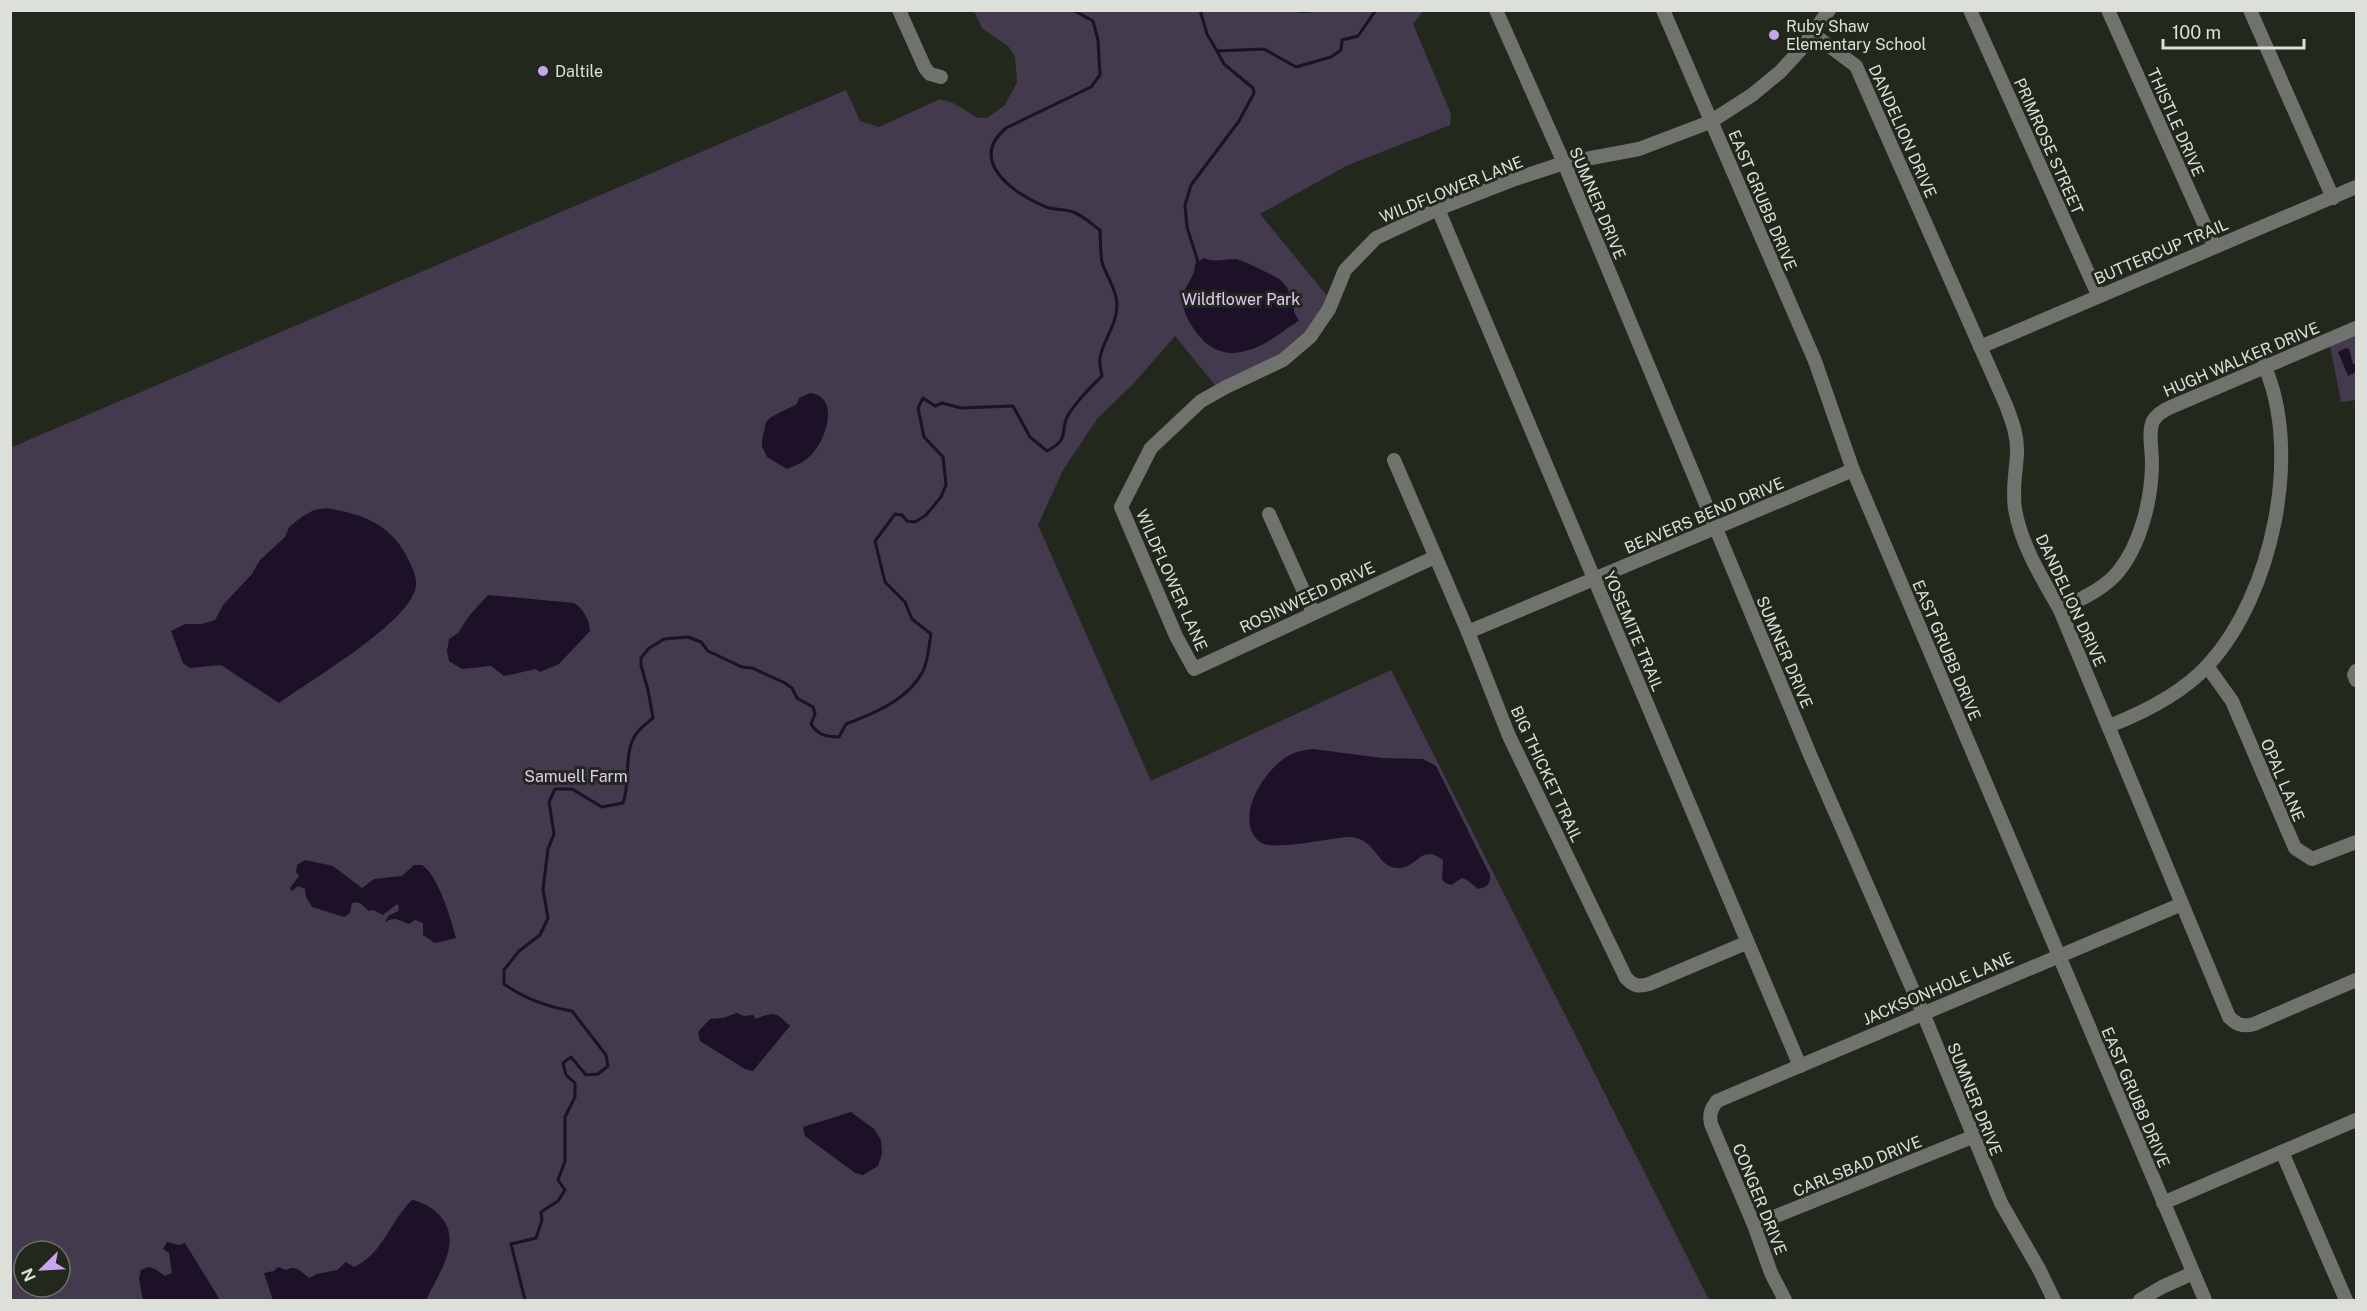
<svg xmlns="http://www.w3.org/2000/svg" width="2367" height="1311" font-family="'Public Sans',sans-serif">
	<style>
		.green { fill: #433a4e; fill-rule: evenodd }
		.water { fill: #1c1127 }
		.lines { fill: none; stroke-linecap: round; stroke-linejoin: round }
		.stream { stroke: #1c1127; stroke-width: 3 }
		.minor { stroke: #70736d; stroke-width: 14 }
		.poi-dot { fill: #c8a5ef; stroke: #23281d; stroke-width: 2 }
		.labels { text-anchor: middle; stroke-width: 6; stroke-linejoin: round; paint-order: stroke }
		.poi-label { font-size: 16px; fill: #dce0d8; stroke: #23281d; text-anchor: start }
		.street-label { font-size: 16px; fill: #dce0d8; stroke: #23281d }
		.park-label { font-size: 16px; fill: #e0c8fc; stroke: #23281d }
	</style>
	<rect width="100%" height="100%" fill="#23281d"/>
	<g class="green">
		<path d="M 1296,10 L 1298,13 L 1310,13 L 1313,10 L 1423,11 L 1413,24 L 1451,114 L 1450,125 L 1346,166 L 1260,214 L 1328,297 L 1308,331 L 1279,355 L 1215,385 L 1175,336 L 1134,383 L 1097,419 L 1063,470 L 1038,525 L 1151,781 L 1391,670 L 1709,1300 L 11,1300 L 10,448 L 846,90 L 860,121 L 879,127 L 940,99 L 953,103 L 978,118 L 987,118 L 1005,105 L 1017,82 L 1015,57 L 1009,47 L 982,28 L 974,11 ZM 24,1251 L 60,1251 L 60,1287 L 24,1287 Z"/>
		<polygon points="2356,334 2356,400 2341,402 2330,345"/>
	</g>
	<g class="water">
		<path d="M 1204,258 C 1215,263 1224,259 1236,259 C 1240,259 1275,276 1279,279 C 1296,292 1290,311 1299,320 C 1294,325 1289,326 1284,331 C 1255,352 1222,367 1196,332 C 1190,324 1183,312 1183,303 C 1182,285 1195,280 1195,264 Z"/>
		<polygon points="2346,348 2349,349 2353,364 2356,364 2356,372 2348,376 2338,352"/>
		<path d="M 810,393 C 843,397 824,446 808,458 C 802,463 794,466 787,469 L 767,457 L 762,446 L 762,440 L 766,422 L 771,417 L 797,404 L 799,398 Z"/>
		<path d="M 327,508 C 361,514 389,523 406,555 C 411,565 419,579 415,590 C 405,625 311,680 279,703 L 221,665 L 190,668 L 183,663 L 171,631 L 185,624 L 202,624 L 215,620 L 223,605 L 252,574 L 260,560 L 285,537 L 289,527 L 303,516 L 314,510 Z"/>
		<path d="M 488,595 L 574,603 C 583,608 590,621 590,631 L 559,664 L 540,672 L 536,669 L 504,676 L 491,666 L 462,669 L 449,661 L 447,651 L 449,639 L 458,633 L 469,616 Z"/>
		<path d="M 1313,749 L 1382,758 L 1423,759 L 1436,766 L 1490,875 C 1490,885 1487,887 1478,889 L 1467,880 L 1462,878 L 1451,885 L 1445,883 L 1442,879 L 1443,860 C 1421,843 1419,867 1399,868 C 1377,869 1377,839 1351,837 C 1332,837 1273,852 1260,842 C 1232,820 1265,767 1290,755 C 1297,751 1306,750 1313,749 Z"/>
		<path d="M 305,860 L 333,866 L 362,888 L 374,879 L 402,876 L 414,865 L 422,865 C 438,875 451,919 456,938 L 435,943 L 423,935 L 423,923 L 415,920 L 409,924 C 398,920 395,916 385,922 L 388,916 L 398,911 L 399,906 L 397,904 L 383,915 L 373,910 L 369,911 C 362,906 362,901 352,903 L 350,913 L 344,917 L 312,907 L 306,897 L 305,889 L 298,886 L 292,891 L 290,888 L 299,876 L 296,872 L 297,865 Z"/>
		<path d="M 737,1013 L 744,1016 L 753,1015 L 756,1019 C 774,1011 776,1012 790,1026 L 753,1071 L 745,1069 L 700,1041 L 698,1032 L 710,1019 L 723,1018 Z"/>
		<polygon points="851,1112 874,1129 881,1140 882,1154 878,1166 863,1175 855,1173 805,1136 803,1127"/>
		<path d="M 412,1200 C 422,1202 429,1206 436,1212 C 466,1237 439,1273 426,1300 L 273,1300 L 264,1273 L 274,1271 L 278,1267 L 286,1270 C 296,1264 301,1272 309,1278 L 317,1274 L 337,1270 L 346,1262 L 354,1267 C 382,1255 391,1220 412,1200 Z"/>
		<polygon points="167,1242 179,1245 185,1243 220,1300 143,1300 139,1279 141,1270 148,1267 155,1269 165,1276 172,1273 169,1253 163,1249"/>
	</g>
	<g class="lines">
		<g class="stream">
			<polyline points="1200,10 1207,34 1217,51 1264,49 1296,67 1331,57 1341,50 1342,40 1358,36 1376,10"/>
			<polyline points="1198,262 1187,227 1185,205 1191,185 1239,121 1254,93 1253,88 1224,64 1217,51"/>
			<path d="M 525,1300 L 511,1244 L 536,1238 L 542,1220 L 541,1212 L 558,1201 L 565,1190 L 558,1180 L 565,1161 L 565,1117 L 575,1097 L 575,1083 L 566,1075 L 563,1063 L 571,1057 L 586,1075 L 598,1074 L 608,1066 L 606,1055 L 572,1011 C 548,1007 525,999 504,984 L 504,970 L 519,951 L 540,935 L 548,918 L 543,889 L 548,849 L 554,834 L 549,802 L 555,789 L 572,789 L 602,807 L 623,803 C 631,781 623,753 636,734 C 640,728 647,723 653,718 L 648,690 L 641,665 L 641,658 L 649,648 L 656,644 L 664,639 L 675,638 L 688,637 L 701,642 L 708,651 L 742,667 L 752,668 L 785,683 L 792,688 L 797,698 L 813,707 L 815,714 L 811,724 C 818,735 826,737 839,737 L 846,724 C 875,713 908,700 923,671 C 928,661 929,645 931,634 L 912,619 L 905,602 L 885,582 L 875,541 L 895,514 L 902,515 L 907,521 L 915,522 L 926,515 L 941,497 L 946,485 L 943,457 L 924,437 L 918,408 L 923,398 L 935,406 L 942,403 L 961,408 L 1013,406 L 1030,437 L 1047,451 C 1073,437 1057,431 1070,412 C 1079,398 1090,388 1102,376 C 1101,371 1099,363 1100,358 C 1103,340 1117,325 1117,305 C 1117,290 1106,276 1102,262 C 1101,260 1100,234 1100,230 C 1092,225 1083,215 1073,212 C 1065,209 1055,210 1046,207 C 1014,194 967,161 1006,128 L 1091,87 L 1100,75 L 1098,40 L 1093,21 L 1073,10"/>
		</g>
		<g class="minor">
			<polyline points="899,10 925,68 930,74 941,77"/>
			<polyline points="1496,10 1564,163 1811,757 1923,1013 2001,1203 2039,1269 2054,1300"/>
			<polyline points="1663,10 1815,361 1853,470 2205,1300"/>
			<polyline points="1970,10 2098,295"/>
			<polyline points="2108,10 2214,246"/>
			<polyline points="2250,10 2333,198"/>
			<path d="M 1813,34 L 1856,66 L 2006,405 C 2012,421 2018,436 2017,454 C 2016,472 2012,490 2015,509 C 2021,545 2042,578 2060,610 L 2229,1017 C 2237,1025 2243,1027 2254,1024 L 2356,980"/>
			<polyline points="1438,209 1800,1066"/>
			<polyline points="1980,347 2356,187"/>
			<path d="M 1394,460 L 1468,632 L 1509,736 L 1626,978 C 1634,986 1638,987 1649,984 L 1746,943"/>
			<polyline points="1269,514 1313,612"/>
			<polyline points="1435,557 1194,669 1176,636 1121,507 1151,448 1201,401 1226,387 1283,360 1310,337 1329,309 1345,270 1376,238 1438,209 1515,179 1564,163 1639,149 1710,122 1752,95 1780,72 1802,48 1829,10"/>
			<path d="M 2060,610 C 2080,599 2103,590 2118,572 C 2141,544 2152,498 2152,462 C 2152,450 2148,432 2153,421 C 2157,414 2164,410 2171,407 L 2356,328"/>
			<polyline points="1468,632 1853,470"/>
			<polyline points="2207,666 2232,701 2295,848 2312,859 2356,842"/>
			<polyline points="2356,671 2354,675 2356,680"/>
			<path d="M 2109,726 C 2145,712 2183,693 2209,664 C 2272,595 2303,452 2264,365"/>
			<polyline points="2282,1152 2346,1300"/>
			<polyline points="2163,1203 2356,1120"/>
			<polyline points="1754,1225 1972,1137"/>
			<path d="M 1785,1300 L 1771,1273 L 1754,1225 L 1711,1124 C 1709,1114 1711,1109 1717,1101 L 2182,904"/>
			<polyline points="2140,1300 2162,1287 2193,1273"/>
		</g>
	</g>
	<g class="poi-dot">
		<circle cx="1774" cy="35" r="6"/>
		<circle cx="543" cy="71" r="6"/>
	</g>
	<g class="labels">
		<g class="poi-label">
			<text x="1786" y="32">Ruby Shaw<tspan x="1786" dy="18">Elementary School</tspan></text>
			<text x="555" y="77">Daltile</text>
		</g>
		<g class="street-label">
			<text transform="translate(2176 122) rotate(66)" y="6">THISTLE DRIVE</text>
			<text transform="translate(1903 131) rotate(66)" y="6">DANDELION DRIVE</text>
			<text transform="translate(2049 146) rotate(66)" y="6">PRIMROSE STREET</text>
			<text transform="translate(1451 189) rotate(-22)" y="6">WILDFLOWER LANE</text>
			<text transform="translate(1763 200) rotate(67)" y="6">EAST GRUBB DRIVE</text>
			<text transform="translate(1598 203) rotate(67)" y="6">SUMNER DRIVE</text>
			<text transform="translate(2161 251) rotate(-23)" y="6">BUTTERCUP TRAIL</text>
			<text transform="translate(2241 359) rotate(-23)" y="6">HUGH WALKER DRIVE</text>
			<text transform="translate(1704 515) rotate(-23)" y="6">BEAVERS BEND DRIVE</text>
			<text transform="translate(1172 580) rotate(66)" y="6">WILDFLOWER LANE</text>
			<text transform="translate(1307 597) rotate(-25)" y="6">ROSINWEED DRIVE</text>
			<text transform="translate(2071 600) rotate(65)" y="6">DANDELION DRIVE</text>
			<text transform="translate(1634 631) rotate(67)" y="6">YOSEMITE TRAIL</text>
			<text transform="translate(1947 650) rotate(67)" y="6">EAST GRUBB DRIVE</text>
			<text transform="translate(1785 652) rotate(67)" y="6">SUMNER DRIVE</text>
			<text transform="translate(1547 774) rotate(65)" y="6">BIG THICKET TRAIL</text>
			<text transform="translate(2283 780) rotate(67)" y="6">OPAL LANE</text>
			<text transform="translate(1938 988) rotate(-23)" y="6">JACKSONHOLE LANE</text>
			<text transform="translate(2136 1097) rotate(67)" y="6">EAST GRUBB DRIVE</text>
			<text transform="translate(1975 1099) rotate(68)" y="6">SUMNER DRIVE</text>
			<text transform="translate(1857 1166) rotate(-22)" y="6">CARLSBAD DRIVE</text>
			<text transform="translate(1760 1199) rotate(68)" y="6">CONGER DRIVE</text>
		</g>
		<g class="park-label">
			<text x="1241" y="305">Wildflower Park</text>
			<text x="576" y="782">Samuell Farm</text>
		</g>
	</g>
	<rect width="2367" height="1311" fill="none" stroke="#dce0d8" stroke-width="24"/>
	<g transform="translate(42 1269) rotate(246)"><circle r="28" fill="#23281d" stroke="#6d7268" stroke-width="1.5"/>
	<path d="M0-4.5L10 22L0 15L-10 22Z" fill="#c8a5ef"/>
	<text y="-9" font-size="16" font-weight="bold" text-anchor="middle" fill="#dce0d8">N</text>
	</g>
	<path d="M2163 39v9h141v-9" fill="none" stroke="#dce0d8" stroke-width="3"/>
	<text x="2172" y="39" font-size="18" fill="#dce0d8" stroke="#23281d" stroke-width="4.5" paint-order="stroke">100 m</text>
</svg>
